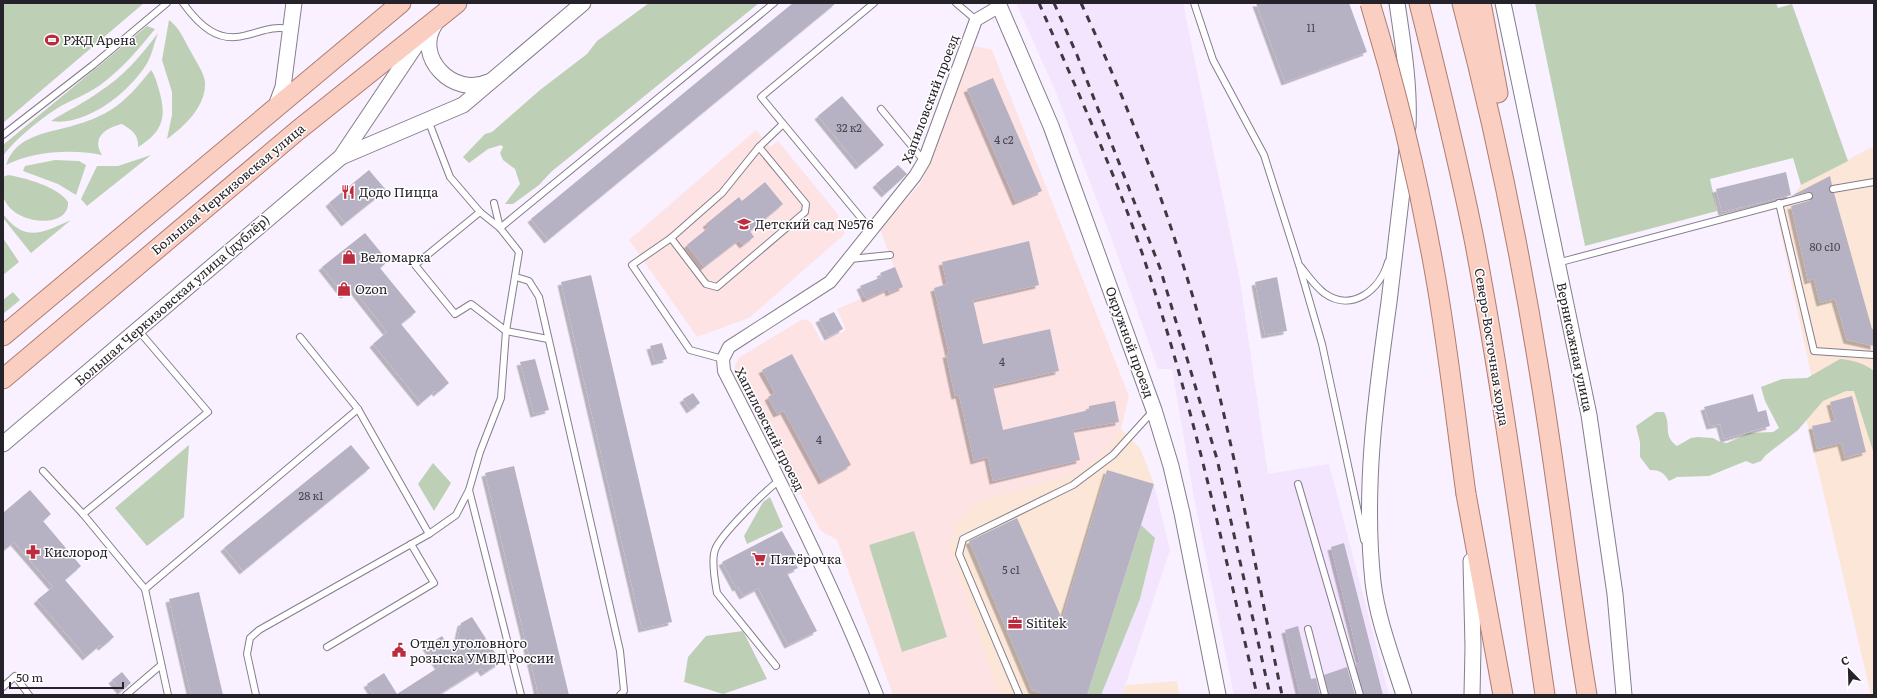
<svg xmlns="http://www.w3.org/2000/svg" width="1877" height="698" font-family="Literata,serif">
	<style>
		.commercial { fill: #fce6d8 }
		.built { fill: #f3e5fd }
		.education { fill: #fee3e4 }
		.green { fill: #bdd0b5 }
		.building { fill: #b6b2c3; filter: url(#shadow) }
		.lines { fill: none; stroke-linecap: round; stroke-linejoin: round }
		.service-casing { stroke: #867d8c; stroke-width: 8 }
		.minor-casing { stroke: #867d8c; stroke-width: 14 }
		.tertiary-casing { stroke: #867d8c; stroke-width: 17 }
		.primary-casing { stroke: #ae7c71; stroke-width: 21 }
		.service { stroke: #fff; stroke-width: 6 }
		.minor { stroke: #fff; stroke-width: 12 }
		.tertiary { stroke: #fff; stroke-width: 15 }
		.primary { stroke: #facec1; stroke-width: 19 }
		.rail { stroke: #3e3941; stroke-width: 3; stroke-dasharray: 7 7; stroke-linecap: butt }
		.primary-bridge-casing { stroke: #ae7c71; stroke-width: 21; stroke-linecap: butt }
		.primary-bridge { stroke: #facec1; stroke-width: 19 }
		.labels { text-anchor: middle; stroke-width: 3; stroke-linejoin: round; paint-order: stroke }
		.number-label { font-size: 11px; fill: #4a4650 }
		.poi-label { font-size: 13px; fill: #262229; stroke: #fff; text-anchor: start }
		.street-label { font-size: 13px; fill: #262229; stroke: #fff }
	</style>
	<defs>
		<filter id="shadow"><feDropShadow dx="-3.5" dy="3.5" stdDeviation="0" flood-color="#0004"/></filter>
	</defs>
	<rect width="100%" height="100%" fill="#f9f1ff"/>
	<g class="commercial">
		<polygon points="1870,148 1874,148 1874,695 1871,695 1798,384 1812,379 1778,219 1801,185"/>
		<polygon points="1121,429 1140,448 1154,484 1087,695 999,695 949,547 957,523 981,501 1078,472 1105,452"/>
		<polygon points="1177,681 1179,695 1122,695 1126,685"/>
	</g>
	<g class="built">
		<polygon points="1016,3 1183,3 1240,281 1268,474 1329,464 1389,695 1234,695 1194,498 1172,369 1158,369 1112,240 1055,90"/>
		<polygon points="1154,484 1170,550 1122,695 1087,695"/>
	</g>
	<g class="education">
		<polygon points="974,46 992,50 1129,396 1121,429 1105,452 1078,472 981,501 957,523 949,547 999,695 893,695 837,540 821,531 737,379 734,369 738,358 803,319 811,322 822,342 846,330 837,309 865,297 860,286 882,277 880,273 894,267 880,229 921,183"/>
		<polygon points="756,130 770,147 778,141 837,213 845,234 749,318 697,337 629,240"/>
	</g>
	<g class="green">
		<polygon points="3,3 144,3 3,123"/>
		<polygon points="649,3 759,3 551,172 539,185 513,204 505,204 520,184 515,169 503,160 500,153 503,147 501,145 488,149 469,163 463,157 485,134 492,132 540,90 587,54 597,41"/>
		<polygon points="1535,3 1776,3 1778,8 1792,4 1848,161 1801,185 1793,158 1710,179 1717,211 1585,246"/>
		<path d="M 169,20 C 180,28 184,40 191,52 C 195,60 205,74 205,83 C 206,106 184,127 167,139 L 172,115 L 172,92 L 162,60 Z"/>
		<path d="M 147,26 L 155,29 C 138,50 121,70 99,86 C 87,94 74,99 61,106 C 44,116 14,140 3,156 L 3,145 Z"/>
		<path d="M 158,33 C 154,43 152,56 146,65 C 129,92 86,127 51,121 C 67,111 84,103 99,92 C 123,77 141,56 158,33 Z"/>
		<path d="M 151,70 C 155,75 157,83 159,90 C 167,117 163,132 138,147 C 139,135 132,130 122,124 C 106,128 91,137 102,155 C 71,149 34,151 6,165 C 16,134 50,133 75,125 C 86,122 99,117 109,111 C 126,101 139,85 151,70 Z"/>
		<polygon points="151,155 87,206 81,199 97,166 118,166"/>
		<polygon points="55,160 79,161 86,165 76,195 58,184 23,171 25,166"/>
		<path d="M 8,175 C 25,178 57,186 68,202 C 70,229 15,226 4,199 C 1,193 3,184 3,177 Z"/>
		<path d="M 3,214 C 25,243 42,233 71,220 L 31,253 L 3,218 Z"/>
		<polygon points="3,238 19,262 3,275"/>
		<polygon points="13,292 20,300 3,314 3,300"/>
		<path d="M 1840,359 C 1853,360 1864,363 1874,371 L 1874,474 L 1873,451 L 1854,391 L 1846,391 L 1823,401 L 1798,430 L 1766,455 L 1761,461 L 1753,464 L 1746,461 L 1709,476 L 1677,477 L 1669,481 C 1664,473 1660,470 1650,470 L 1640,457 L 1640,442 L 1636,426 L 1656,412 L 1664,412 C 1672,426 1662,435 1677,446 L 1691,438 L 1698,437 L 1713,438 L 1720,442 L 1727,443 L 1749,433 L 1773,432 L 1779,428 L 1765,401 L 1761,387 L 1782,379 L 1807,378 Z"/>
		<polygon points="189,445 184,517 147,546 115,508"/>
		<polygon points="433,463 451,483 434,511 418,484"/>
		<polygon points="770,497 783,527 747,544 744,536 763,502"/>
		<polygon points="1141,525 1155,538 1140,599 1101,695 1087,695"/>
		<polygon points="914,531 947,637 902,652 869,545"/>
		<polygon points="743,631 767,679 723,694 684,682 688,657 706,636"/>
	</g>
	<g class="building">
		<polygon points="793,3 836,3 548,240 531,219"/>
		<polygon points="1256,3 1349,3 1367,52 1285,82"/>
		<polygon points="993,78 1042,191 1016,202 967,89"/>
		<polygon points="842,96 884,145 859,166 818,116"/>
		<polygon points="898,165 907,174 885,194 876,184"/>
		<polygon points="369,170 386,190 345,223 329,203"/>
		<polygon points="1786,172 1791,195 1722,212 1716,189"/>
		<polygon points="1830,176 1832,185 1829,190 1834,193 1872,329 1874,329 1874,346 1847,340 1835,299 1820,303 1814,279 1808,281 1791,206 1811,200 1813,195 1808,192 1791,196"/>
		<polygon points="765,182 783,204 750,231 754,237 743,245 739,240 704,267 687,245 709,227 706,224 739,197 742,201"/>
		<polygon points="365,233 388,261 380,268 416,312 401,324 449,383 437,393 435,391 421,403 373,344 387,332 353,289 344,295 322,267"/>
		<polygon points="1029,241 1039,285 973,300 983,344 1050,329 1059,371 993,386 1003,430 1089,410 1089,406 1115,401 1119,422 1073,430 1080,460 993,481 988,457 974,461 959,395 955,396 946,354 949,354 934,288 947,284 942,262"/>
		<polygon points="895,267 903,287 889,293 888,289 866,299 860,286 882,277 880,273"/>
		<polygon points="591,275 672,622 642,629 561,282"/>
		<polygon points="1277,277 1287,331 1265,335 1255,282"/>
		<polygon points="834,312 843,329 828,337 819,319"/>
		<polygon points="662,343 667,359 655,362 650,346"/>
		<polygon points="792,354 851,465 822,481 784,411 777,414 768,397 775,393 762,370"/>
		<polygon points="535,359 549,410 534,414 520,362"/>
		<polygon points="693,393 700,403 690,410 683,399"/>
		<polygon points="1753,394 1758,412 1766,410 1770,426 1724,439 1720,424 1710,426 1704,407"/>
		<polygon points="1852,396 1866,452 1845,458 1841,443 1817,449 1812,426 1835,421 1830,402"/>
		<polygon points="351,445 370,468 243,571 224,548"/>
		<polygon points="514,466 569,695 538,695 536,684 485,473"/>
		<polygon points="1107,470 1154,484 1087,695 1048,695 1032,690 969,541 1017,518 1062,619"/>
		<polygon points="30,490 51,514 43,521 81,566 65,580 114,637 102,647 100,645 86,657 37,600 53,587 14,542 3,551 3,513"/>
		<polygon points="782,531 796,556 792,558 798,568 787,573 817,631 788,645 758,588 743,596 738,587 736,588 722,562"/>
		<polygon points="1344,543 1383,695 1364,695 1356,664 1360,663 1331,547"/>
		<polygon points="199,592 223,695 191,695 169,599"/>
		<polygon points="472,617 501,662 484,673 481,668 438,695 374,695 367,684 384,673 397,694 439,667 426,646 442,636 454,654 461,623"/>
		<polygon points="1298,626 1311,679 1316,678 1320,695 1300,695 1285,630"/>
		<polygon points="1347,667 1355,695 1329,695 1324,675"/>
		<polygon points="122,672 131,683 121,691 112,680"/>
	</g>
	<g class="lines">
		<defs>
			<g id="service">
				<path d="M 183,3 C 199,25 218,44 247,35 C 264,31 271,26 290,29"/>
				<polyline points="956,3 976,20"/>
				<polyline points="1194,3 1213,60 1264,155 1299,265 1322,344 1364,540"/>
				<polyline points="881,109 924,161"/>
				<polyline points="428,120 450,177 480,212 500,228 519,252 506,331 501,398 480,452 469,490 521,695"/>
				<polyline points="3,135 93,65 167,3"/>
				<polyline points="1833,189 1874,182"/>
				<polyline points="494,203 500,228 774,3"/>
				<polyline points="1779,203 1814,351 1874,355"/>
				<polyline points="480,212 415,265 455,314 471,304 506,331 548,339"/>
				<polyline points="871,230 761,97 874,3"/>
				<polyline points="671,238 706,284 717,287 805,212 806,204 759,147"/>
				<polyline points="850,259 890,255"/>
				<polyline points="1557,263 1809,196"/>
				<path d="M 1301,267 C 1308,276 1315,286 1324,293 C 1352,313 1380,290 1388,262"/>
				<polyline points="516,277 529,281 539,297 620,651 624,691 620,695"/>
				<polyline points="300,337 358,409 429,534"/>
				<polyline points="723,359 690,350 632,265 671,238 722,193 759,147 783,124"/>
				<polyline points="43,471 83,514 145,589 168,695"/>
				<polyline points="1298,484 1360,695"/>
				<polyline points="83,514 208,412 138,330"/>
				<polyline points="145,589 358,409"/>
				<polyline points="1308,629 1325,695"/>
				<polyline points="327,647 434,583 411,544"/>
				<path d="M 776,666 L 717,593 C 715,582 711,561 715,550 C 719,536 767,489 780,480"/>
				<polyline points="3,687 15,676 29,695"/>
				<polyline points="126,695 161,665"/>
				<polyline points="256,695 247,654 250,638 259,630 429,534 456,515 469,490"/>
				<polyline points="1019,695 959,554 963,539 1073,485 1113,455 1153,411"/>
			</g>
			<path id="minor" d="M 877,695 C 833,584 779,478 724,371 L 723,359 L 729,347 L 830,282 L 915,176 L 924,161 L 976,20 L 1000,6"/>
			<g id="tertiary">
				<polyline points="998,3 1051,126 1154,410 1171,466 1182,513 1218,695"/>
				<path d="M 1397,3 C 1403,44 1410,85 1408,127"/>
				<polyline points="1503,3 1589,415 1615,594 1624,695"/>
				<path d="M 435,24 C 413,57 454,98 488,82"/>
				<polyline points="276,106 283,87 294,3"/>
				<polyline points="341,157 463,105 583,3"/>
				<polyline points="3,444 341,157 422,36"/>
				<polyline points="1471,561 1473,647 1472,695"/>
				<path d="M 1404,695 C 1393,660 1377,618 1373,582 C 1363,488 1376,395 1389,302 C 1395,251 1401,200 1407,149"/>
			</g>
			<g id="primary">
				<path d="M 1419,3 C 1439,83 1459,163 1475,244 C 1503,394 1523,545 1545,695"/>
				<path d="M 1462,3 C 1494,124 1519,246 1539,370 C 1557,478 1569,587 1587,695"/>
				<polyline points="1481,3 1498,93"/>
				<polyline points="3,336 401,3"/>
				<polyline points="3,379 297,131 457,3"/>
				<polyline points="1466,494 1503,695"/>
			</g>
		</defs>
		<use href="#service" class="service-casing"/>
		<use href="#minor" class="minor-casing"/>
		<use href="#tertiary" class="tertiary-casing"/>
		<use href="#primary" class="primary-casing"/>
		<use href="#service" class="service"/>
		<use href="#minor" class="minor"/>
		<use href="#tertiary" class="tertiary"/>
		<use href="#primary" class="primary"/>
		<g class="rail">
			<path d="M 1039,3 C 1078,93 1120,183 1150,277 C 1195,414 1225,555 1257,695"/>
			<polyline points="1054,3 1077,55 1160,268 1217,459 1270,695"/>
			<path d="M 1081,3 C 1134,117 1178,236 1210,358 C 1239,469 1258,583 1282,695"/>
		</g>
		<defs>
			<path id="primary-bridge" d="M 1370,3 C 1397,92 1419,183 1435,274 C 1448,347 1456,421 1466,494"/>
		</defs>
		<use href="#primary-bridge" class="primary-bridge-casing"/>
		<use href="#primary-bridge" class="primary-bridge"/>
	</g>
	<defs>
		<symbol id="stadium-bare" viewBox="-9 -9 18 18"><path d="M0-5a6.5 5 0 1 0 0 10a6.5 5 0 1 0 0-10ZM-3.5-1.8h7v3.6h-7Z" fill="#bd2c3e" stroke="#fff" stroke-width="2.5" paint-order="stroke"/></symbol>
		<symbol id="restaurant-bare" viewBox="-9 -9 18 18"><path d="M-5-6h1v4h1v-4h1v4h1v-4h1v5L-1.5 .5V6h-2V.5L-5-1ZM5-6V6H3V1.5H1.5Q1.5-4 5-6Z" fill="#bd2c3e" stroke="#fff" stroke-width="2.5" paint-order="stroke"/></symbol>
		<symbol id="school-bare" viewBox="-9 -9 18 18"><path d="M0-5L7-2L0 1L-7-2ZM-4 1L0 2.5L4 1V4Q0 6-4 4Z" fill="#bd2c3e" stroke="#fff" stroke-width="2.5" paint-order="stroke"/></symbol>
		<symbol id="shop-bare" viewBox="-9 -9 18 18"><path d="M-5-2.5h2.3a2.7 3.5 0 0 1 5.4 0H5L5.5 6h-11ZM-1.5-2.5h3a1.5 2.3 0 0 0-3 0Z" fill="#bd2c3e" stroke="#fff" stroke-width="2.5" paint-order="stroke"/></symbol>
		<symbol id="pharmacy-bare" viewBox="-9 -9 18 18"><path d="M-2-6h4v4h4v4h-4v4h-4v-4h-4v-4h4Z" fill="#bd2c3e" stroke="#fff" stroke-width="2.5" paint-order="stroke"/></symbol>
		<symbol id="supermarket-bare" viewBox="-9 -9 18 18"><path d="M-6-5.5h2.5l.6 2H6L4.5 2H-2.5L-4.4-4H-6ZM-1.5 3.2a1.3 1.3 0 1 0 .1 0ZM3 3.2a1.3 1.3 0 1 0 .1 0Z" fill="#bd2c3e" stroke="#fff" stroke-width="2.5" paint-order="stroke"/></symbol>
		<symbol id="office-bare" viewBox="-9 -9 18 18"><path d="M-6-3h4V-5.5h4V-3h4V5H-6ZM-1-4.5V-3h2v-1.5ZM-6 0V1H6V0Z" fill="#bd2c3e" stroke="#fff" stroke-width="2.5" paint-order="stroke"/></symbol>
		<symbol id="civic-bare" viewBox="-9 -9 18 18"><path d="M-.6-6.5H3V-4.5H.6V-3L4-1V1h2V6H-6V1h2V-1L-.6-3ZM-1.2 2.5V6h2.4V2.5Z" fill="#bd2c3e" stroke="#fff" stroke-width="2.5" paint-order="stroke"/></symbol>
	</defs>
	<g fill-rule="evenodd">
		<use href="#stadium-bare" x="42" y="30" width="20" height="20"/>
		<use href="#restaurant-bare" x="338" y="182" width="20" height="20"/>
		<use href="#school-bare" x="734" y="214" width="20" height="20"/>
		<use href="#shop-bare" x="339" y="247" width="20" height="20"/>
		<use href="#shop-bare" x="334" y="279" width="20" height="20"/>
		<use href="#pharmacy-bare" x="23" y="542" width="20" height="20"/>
		<use href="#supermarket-bare" x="749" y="549" width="20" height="20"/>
		<use href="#office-bare" x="1005" y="613" width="20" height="20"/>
		<use href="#civic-bare" x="389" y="640" width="20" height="20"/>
	</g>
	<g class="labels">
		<g class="number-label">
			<text x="1311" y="32">11</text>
			<text x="849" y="132">32 к2</text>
			<text x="1004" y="144">4 c2</text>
			<text x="1825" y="251">80 с10</text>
			<text x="1002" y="366">4</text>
			<text x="819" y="444">4</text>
			<text x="311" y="500">28 к1</text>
			<text x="1011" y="574">5 с1</text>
		</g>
		<g class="poi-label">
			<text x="63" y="45">РЖД Арена</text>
			<text x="359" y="197">Додо Пицца</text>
			<text x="755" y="229">Детский сад №576</text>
			<text x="360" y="262">Веломарка</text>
			<text x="355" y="294">Ozon</text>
			<text x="44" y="557">Кислород</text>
			<text x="770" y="564">Пятёрочка</text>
			<text x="1026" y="628">Sititek</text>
			<text x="410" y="648">Отдел уголовного<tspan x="410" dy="15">розыска УМВД России</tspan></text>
		</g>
		<g class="street-label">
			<text transform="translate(930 99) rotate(-69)" y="5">Хапиловский проезд</text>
			<text transform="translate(228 189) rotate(-40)" y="5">Большая Черкизовская улица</text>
			<text transform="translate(172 300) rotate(-41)" y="5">Большая Черкизовская улица (дублёр)</text>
			<text transform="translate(1130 342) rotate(70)" y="5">Окружной проезд</text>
			<text transform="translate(1492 347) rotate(81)" y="5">Северо-Восточная хорда</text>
			<text transform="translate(1575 347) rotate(78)" y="5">Вернисажная улица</text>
			<text transform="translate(770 429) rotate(63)" y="5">Хапиловский проезд</text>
		</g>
	</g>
	<rect width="1877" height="698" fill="none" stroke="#262229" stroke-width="8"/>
	<g transform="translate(1849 670) rotate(337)" stroke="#ffffff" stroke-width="3" paint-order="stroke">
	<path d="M0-3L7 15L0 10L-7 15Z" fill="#262229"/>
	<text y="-6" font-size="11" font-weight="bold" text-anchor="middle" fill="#262229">С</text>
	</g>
	<path d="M10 682v6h113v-6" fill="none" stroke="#262229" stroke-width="2"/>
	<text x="16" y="682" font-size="12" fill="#262229" stroke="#ffffff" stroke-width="3" paint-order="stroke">50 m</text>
</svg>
